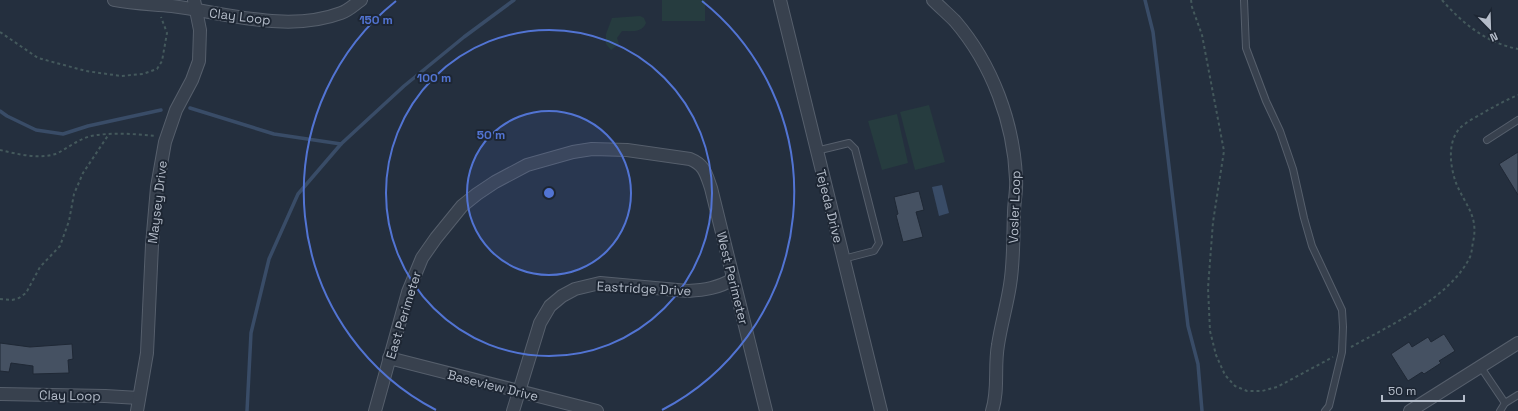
<svg xmlns="http://www.w3.org/2000/svg" width="1518" height="411" font-family="'Space Grotesk',sans-serif">
	<style>
		.green { fill: #263c3f }
		.water { fill: #394c67 }
		.lines { fill: none; stroke-linecap: round; stroke-linejoin: round }
		.stream { stroke: #394c67; stroke-width: 3.5 }
		.building { fill: #455162; stroke: #1f2835 }
		.lane-casing { stroke: #565f6c; stroke-width: 8 }
		.street-casing { stroke: #565f6c; stroke-width: 14 }
		.path { stroke: #44595c; stroke-width: 2; stroke-dasharray: 3 3; stroke-linecap: butt }
		.lane { stroke: #38414e; stroke-width: 6 }
		.street { stroke: #38414e; stroke-width: 12 }
		.ring { fill: none; stroke: #5274d3; stroke-width: 2 }
		.labels { text-anchor: middle; stroke-width: 4; stroke-linejoin: round; paint-order: stroke }
		.street-label { font-size: 13px; fill: #b4bcc9; stroke: #1d2633 }
		.centre { fill: #5274d3; stroke: #1d2633; stroke-width: 2 }
		.ring-label { font-size: 12px; text-anchor: middle; font-weight: bold; fill: #5274d3; stroke: #1d2633; stroke-width: 4; stroke-linejoin: round; paint-order: stroke }
	</style>
	<rect width="100%" height="100%" fill="#242f3e"/>
	<g class="green">
		<rect x="662" y="0" width="43" height="21"/>
		<path d="M 640,16 L 644,18 L 646,23 C 642,33 631,31 622,31 L 617,38 L 619,44 L 611,50 L 606,44 L 606,34 L 612,18 Z"/>
		<polygon points="929,105 945,162 915,170 900,112"/>
		<polygon points="897,114 908,163 882,170 868,121"/>
	</g>
	<polygon class="water" points="942,185 949,213 939,216 932,187"/>
	<g class="lines">
		<g class="stream">
			<polyline points="1145,0 1153,32 1188,326 1198,364 1202,411"/>
			<polyline points="190,108 274,134 341,144"/>
			<polyline points="0,111 7,116 36,130 63,134 88,126 161,110"/>
			<polyline points="247,411 251,333 269,259 298,194 341,144 404,86 464,37 514,0"/>
		</g>
	</g>
	<g class="building">
		<polygon points="1518,152 1518,195 1499,164"/>
		<polygon points="919,191 924,210 916,212 923,237 903,242 896,215 898,214 894,197"/>
		<polygon points="1444,334 1455,351 1439,361 1441,363 1424,374 1422,372 1408,381 1391,354 1409,342 1412,347 1428,337 1431,342"/>
		<polygon points="0,343 30,347 72,344 73,359 68,360 69,373 33,374 33,366 11,363 9,372 0,371"/>
	</g>
	<g class="lines">
		<defs>
			<g id="lane">
				<polyline points="1244,0 1246,48 1266,101 1280,131 1293,169 1304,218 1312,246 1342,310 1343,327 1342,352 1329,406 1325,411"/>
				<polyline points="1487,140 1518,120"/>
				<polyline points="816,151 849,143 855,149 879,243 874,251 843,259"/>
				<polyline points="1480,366 1505,403"/>
				<polyline points="1500,411 1505,403 1518,395"/>
			</g>
			<g id="street">
				<path d="M 114,0 C 133,4 152,4 172,6 C 226,13 288,33 341,13 C 348,11 355,4 361,0"/>
				<polyline points="780,0 881,411"/>
				<path d="M 933,0 C 940,7 948,14 955,21 C 992,64 1014,123 1016,179 C 1017,190 1014,202 1014,213 C 1013,237 1014,261 1010,285 C 1007,305 1001,325 998,345 C 994,367 999,390 992,411"/>
				<polyline points="389,358 597,411"/>
				<polyline points="0,394 105,396 139,398"/>
				<polyline points="137,411 147,353 152,245 157,187 165,142 176,110 192,80 199,61 200,30 194,0"/>
				<path d="M 375,411 L 408,292 L 422,258 L 436,238 L 462,206 L 477,194 L 495,182 L 527,165 L 573,152 L 592,149 L 627,150 L 690,159 C 705,165 706,174 711,188 L 766,411"/>
				<path d="M 513,411 L 540,323 L 550,306 L 562,296 L 575,289 L 600,283 L 688,291 C 704,290 719,288 733,279"/>
				<polyline points="1410,411 1518,343"/>
			</g>
		</defs>
		<use href="#lane" class="lane-casing"/>
		<use href="#street" class="street-casing"/>
		<g class="path">
			<polyline points="1191,0 1192,7 1202,35 1224,151 1213,222 1208,288 1210,331 1216,355 1225,375 1235,386 1247,391 1262,391 1277,387 1333,357"/>
			<path d="M 1442,0 C 1463,24 1487,43 1518,49"/>
			<polyline points="0,32 38,58 86,71 121,76 143,74 157,69 162,61 167,33 161,17"/>
			<path d="M 0,150 C 17,154 41,160 58,153 C 69,147 79,139 91,136 C 112,132 135,134 156,136"/>
			<polyline points="0,299 12,300 19,298 26,293 40,267 60,246 69,221 74,194 83,173 109,134"/>
			<path d="M 1351,347 C 1389,326 1450,298 1470,257 C 1472,252 1472,247 1473,242 C 1479,216 1465,205 1456,183 C 1450,166 1447,142 1460,128 C 1466,122 1476,117 1483,113 C 1495,106 1506,100 1518,95"/>
		</g>
		<use href="#lane" class="lane"/>
		<use href="#street" class="street"/>
	</g>
	<circle cx="549" cy="193" r="82" fill="#5274d3" fill-opacity=".12"/>
	<g class="ring">
		<circle cx="549" cy="193" r="82"/>
		<circle cx="549" cy="193" r="163"/>
		<path d="M436 410A245 245 0 0 1 396 1M702 1A245 245 0 0 1 662 410"/>
	</g>
	<g class="labels">
		<g class="street-label">
			<text transform="translate(240 16) rotate(7)" y="5">Clay Loop</text>
			<text transform="translate(157 202) rotate(-83)" y="5">Maysey Drive</text>
			<text transform="translate(830 206) rotate(76)" y="5">Tejeda Drive</text>
			<text transform="translate(1014 207) rotate(-88)" y="5">Vosler Loop</text>
			<text transform="translate(733 278) rotate(76)" y="5">West Perimeter</text>
			<text transform="translate(644 288) rotate(3)" y="5">Eastridge Drive</text>
			<text transform="translate(403 315) rotate(-73)" y="5">East Perimeter</text>
			<text transform="translate(493 385) rotate(14)" y="5">Baseview Drive</text>
			<text transform="translate(70 395) rotate(1)" y="5">Clay Loop</text>
		</g>
	</g>
	<circle cx="549" cy="193" r="6" class="centre"/>
	<g class="ring-label">
		<text x="376" y="24">150 m</text>
		<text x="434" y="82">100 m</text>
		<text x="491" y="139">50 m</text>
	</g>
	<g transform="translate(1490 28) rotate(157)" stroke="#1d2633" stroke-width="3" paint-order="stroke">
	<path d="M0-3L7 15L0 10L-7 15Z" fill="#b4bcc9"/>
	<text y="-6" font-size="11" font-weight="bold" text-anchor="middle" fill="#b4bcc9">N</text>
	</g>
	<path d="M1382 395v6h82v-6" fill="none" stroke="#b4bcc9" stroke-width="2"/>
	<text x="1388" y="395" font-size="12" fill="#b4bcc9" stroke="#1d2633" stroke-width="3" paint-order="stroke">50 m</text>
</svg>
